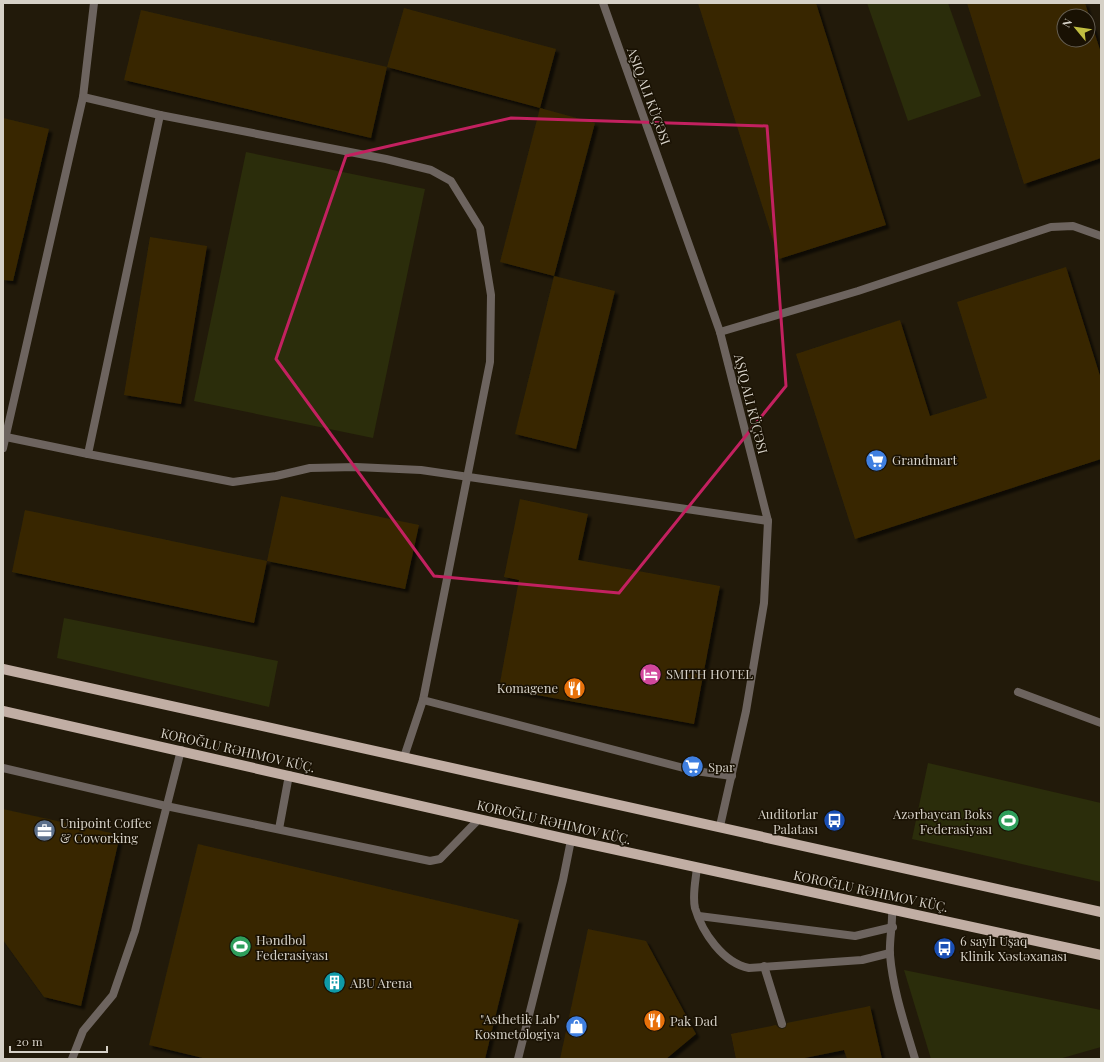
<svg xmlns="http://www.w3.org/2000/svg" width="1104" height="1062" font-family="'Playfair Display',serif">
	<style>
		.green { fill: #2b2d0b }
		.building { fill: #372702; fill-rule: evenodd; filter: url(#shadow) }
		.lines { fill: none; stroke-linecap: round; stroke-linejoin: round }
		.lane { stroke: #6d645f; stroke-width: 8 }
		.street { stroke: #6d645f; stroke-width: 8 }
		.primary { stroke: #c1aea4; stroke-width: 10 }
		.marked { fill: none; stroke: #c32160; stroke-width: 3; stroke-linejoin: round }
		.labels { text-anchor: middle; stroke-width: 3; stroke-linejoin: round; paint-order: stroke }
		.street-label { font-size: 13px; fill: #d6d1c7; stroke: #191103 }
		.poi-label { font-size: 13px; fill: #d6d1c7; stroke: #191103; text-anchor: start }
	</style>
	<defs>
		<filter id="shadow"><feDropShadow dx="3.5" dy="3.5" stdDeviation="1" flood-color="#0009"/></filter>
	</defs>
	<rect width="100%" height="100%" fill="#221a0a"/>
	<g class="green">
		<polygon points="867,3 948,3 981,96 908,121"/>
		<polygon points="246,152 425,189 373,438 194,401"/>
		<polygon points="64,618 278,661 269,707 57,658"/>
		<polygon points="928,763 1101,803 1101,882 912,839"/>
		<polygon points="904,970 1101,1010 1101,1047 1059,1059 931,1059"/>
	</g>
	<g class="building">
		<polygon points="698,3 816,3 886,225 779,259"/>
		<path d="M 967,3 L 1085,3 L 1101,53 L 1101,158 L 1024,184 ZM 1064,16 L 1088,16 L 1088,40 L 1064,40 Z"/>
		<polygon points="404,8 556,49 540,108 387,67"/>
		<polygon points="141,10 387,67 371,138 124,80"/>
		<polygon points="540,108 595,123 554,276 500,262"/>
		<polygon points="3,118 49,129 13,281 3,280"/>
		<polygon points="150,237 207,246 181,404 124,395"/>
		<polygon points="1066,267 1101,379 1101,459 855,539 796,354 900,320 930,416 987,398 957,302"/>
		<polygon points="554,276 615,291 576,449 515,434"/>
		<polygon points="281,496 419,525 405,589 267,561"/>
		<polygon points="520,499 588,514 578,560 720,586 694,724 499,688 519,580 504,577"/>
		<polygon points="25,510 267,561 254,623 12,572"/>
		<polygon points="3,809 120,835 81,1006 44,997 3,940"/>
		<polygon points="198,844 519,920 485,1059 207,1059 149,1045"/>
		<polygon points="588,929 646,941 696,1034 666,1059 560,1059"/>
		<polygon points="870,1006 882,1059 847,1059 844,1050 800,1059 736,1059 731,1034 776,1025 779,1028 783,1029 786,1027 787,1023"/>
	</g>
	<g class="lines">
		<g class="lane">
			<polyline points="83,97 160,115 88,454 233,482 276,476 310,468 356,467 421,470 768,521"/>
			<polyline points="160,115 386,159 431,170 451,181 480,228 491,295 490,362 423,700 404,757"/>
			<polyline points="720,332 858,291 1051,227 1073,226 1101,236"/>
			<polyline points="6,437 88,454"/>
			<polyline points="3,448 83,97 94,3"/>
			<polyline points="1018,692 1101,723"/>
			<polyline points="423,700 695,771 732,776"/>
			<polyline points="3,768 166,806 430,861 440,859 479,819"/>
			<polyline points="279,829 289,775"/>
			<path d="M 697,867 C 696,879 692,895 695,908 C 702,932 723,963 749,968 L 862,960 L 890,953"/>
			<path d="M 892,909 C 893,924 889,940 890,955 C 893,991 905,1025 915,1059"/>
			<polyline points="699,916 855,936 893,927"/>
			<polyline points="764,966 782,1024"/>
			<polyline points="72,1059 83,1031 113,995 135,931 181,750"/>
			<polyline points="518,1059 563,880 571,840"/>
		</g>
		<polyline class="street" points="603,3 720,332 768,521 764,603 746,711 720,826"/>
		<g class="primary">
			<path d="M 3,669 C 369,750 735,829 1101,912"/>
			<polyline points="3,711 571,840 1101,955"/>
		</g>
	</g>
	<path class="marked" d="M 511,118 L 767,126 L 786,386 L 619,593 L 434,576 L 276,359 L 346,156 Z"/>
	<defs>
		<symbol id="supermarket-disc" viewBox="-11 -11 22 22"><circle r="9.5" fill="#3f7fe0" stroke="#191103"/><path d="M-6-5.5h2.5l.6 2H6L4.5 2H-2.5L-4.4-4H-6ZM-1.5 3.2a1.3 1.3 0 1 0 .1 0ZM3 3.2a1.3 1.3 0 1 0 .1 0Z" fill="#fff"/></symbol>
		<symbol id="hotel-disc" viewBox="-11 -11 22 22"><circle r="9.5" fill="#d1479c" stroke="#191103"/><path d="M-6-4.5h1.5V1H6V5H4.5V3h-9V5H-6ZM-4 0a1.8 1.8 0 1 1 3.6 0ZM.5 0V-2.5h3Q6-2.5 6 0Z" fill="#fff"/></symbol>
		<symbol id="restaurant-disc" viewBox="-11 -11 22 22"><circle r="9.5" fill="#e8710a" stroke="#191103"/><path d="M-5-6h1v4h1v-4h1v4h1v-4h1v5L-1.5 .5V6h-2V.5L-5-1ZM5-6V6H3V1.5H1.5Q1.5-4 5-6Z" fill="#fff"/></symbol>
		<symbol id="bus-disc" viewBox="-11 -11 22 22"><circle r="9.5" fill="#1a4fb4" stroke="#191103"/><path d="M-5-6H5V4H4V6H2V4H-2V6H-4V4H-5ZM-3.5-4V0h7V-4ZM-3.5 1.2v1.5H-2V1.2ZM2 1.2v1.5H3.5V1.2Z" fill="#fff"/></symbol>
		<symbol id="stadium-disc" viewBox="-11 -11 22 22"><circle r="9.5" fill="#2e9e5b" stroke="#191103"/><path d="M0-5a6.5 5 0 1 0 0 10a6.5 5 0 1 0 0-10ZM-3.5-1.8h7v3.6h-7Z" fill="#fff"/></symbol>
		<symbol id="office-disc" viewBox="-11 -11 22 22"><circle r="9.5" fill="#5c6f8a" stroke="#191103"/><path d="M-6-3h4V-5.5h4V-3h4V5H-6ZM-1-4.5V-3h2v-1.5ZM-6 0V1H6V0Z" fill="#fff"/></symbol>
		<symbol id="building-disc" viewBox="-11 -11 22 22"><circle r="9.5" fill="#0f9aa8" stroke="#191103"/><path d="M-4-6H4V6H1V3H-1V6H-4ZM-2.5-4.3h1.7v1.8h-1.7ZM.8-4.3h1.7v1.8H.8ZM-2.5-1h1.7V.8h-1.7ZM.8-1h1.7V.8H.8Z" fill="#fff"/></symbol>
		<symbol id="shop-disc" viewBox="-11 -11 22 22"><circle r="9.5" fill="#3f7fe0" stroke="#191103"/><path d="M-5-2.5h2.3a2.7 3.5 0 0 1 5.4 0H5L5.5 6h-11ZM-1.5-2.5h3a1.5 2.3 0 0 0-3 0Z" fill="#fff"/></symbol>
	</defs>
	<g fill-rule="evenodd">
		<use href="#supermarket-disc" x="864" y="448" width="25" height="25"/>
		<use href="#hotel-disc" x="638" y="662" width="25" height="25"/>
		<use href="#restaurant-disc" x="562" y="676" width="25" height="25"/>
		<use href="#supermarket-disc" x="680" y="754" width="25" height="25"/>
		<use href="#bus-disc" x="822" y="808" width="25" height="25"/>
		<use href="#stadium-disc" x="996" y="808" width="25" height="25"/>
		<use href="#office-disc" x="32" y="818" width="25" height="25"/>
		<use href="#stadium-disc" x="228" y="934" width="25" height="25"/>
		<use href="#bus-disc" x="932" y="936" width="25" height="25"/>
		<use href="#building-disc" x="322" y="970" width="25" height="25"/>
		<use href="#restaurant-disc" x="642" y="1008" width="25" height="25"/>
		<use href="#shop-disc" x="564" y="1014" width="25" height="25"/>
	</g>
	<g class="labels">
		<g class="street-label">
			<text transform="translate(649 96) rotate(70)" y="5">AŞIQ ALI KÜÇƏSI</text>
			<text transform="translate(751 404) rotate(76)" y="5">AŞIQ ALI KÜÇƏSI</text>
			<text transform="translate(238 750) rotate(13)" y="5">KOROĞLU RƏHIMOV KÜÇ.</text>
			<text transform="translate(554 822) rotate(13)" y="5">KOROĞLU RƏHIMOV KÜÇ.</text>
			<text transform="translate(871 891) rotate(12)" y="5">KOROĞLU RƏHIMOV KÜÇ.</text>
		</g>
		<g class="poi-label">
			<text x="892" y="465">Grandmart</text>
			<text x="666" y="679">SMITH HOTEL</text>
			<text x="558" y="693" text-anchor="end">Komagene</text>
			<text x="708" y="772">Spar</text>
			<text x="818" y="819" text-anchor="end">Auditorlar<tspan x="818" dy="15">Palatası</tspan></text>
			<text x="992" y="819" text-anchor="end">Azərbaycan Boks<tspan x="992" dy="15">Federasiyası</tspan></text>
			<text x="60" y="828">Unipoint Coffee<tspan x="60" dy="15">&amp; Coworking</tspan></text>
			<text x="256" y="945">Həndbol<tspan x="256" dy="15">Federasiyası</tspan></text>
			<text x="960" y="946">6 saylı Uşaq<tspan x="960" dy="15">Klinik Xəstəxanası</tspan></text>
			<text x="350" y="988">ABU Arena</text>
			<text x="560" y="1024" text-anchor="end">"Asthetik Lab"<tspan x="560" dy="15">Kosmetologiya</tspan></text>
			<text x="670" y="1026">Pak Dad</text>
		</g>
	</g>
	<rect width="1104" height="1062" fill="none" stroke="#d6d1c7" stroke-width="8"/>
	<g transform="translate(1076 28) rotate(299)"><circle r="19" fill="#191103" stroke="#655e51"/>
	<path d="M0-3L7 15L0 10L-7 15Z" fill="#c1be40"/>
	<text y="-6" font-size="11" font-weight="bold" text-anchor="middle" fill="#d6d1c7">N</text>
	</g>
	<path d="M10 1046v6h97v-6" fill="none" stroke="#d6d1c7" stroke-width="2"/>
	<text x="16" y="1046" font-size="12" fill="#d6d1c7" stroke="#191103" stroke-width="3" paint-order="stroke">20 m</text>
</svg>
